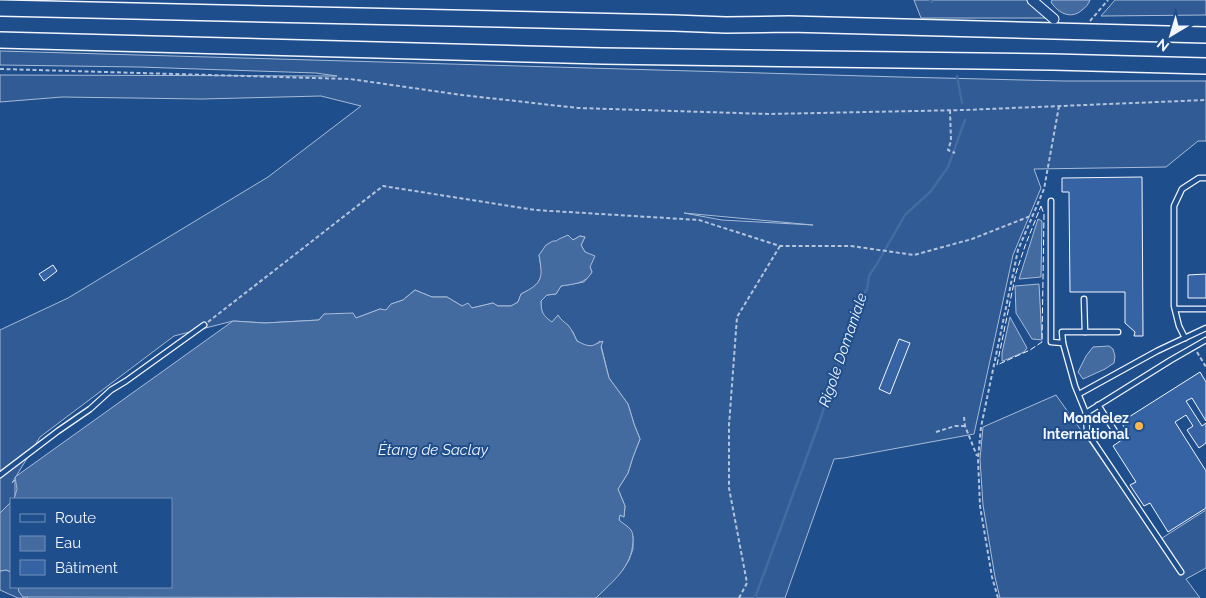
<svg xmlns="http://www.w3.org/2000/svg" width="1206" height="598" font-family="Raleway,sans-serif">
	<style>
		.built { fill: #305b95; stroke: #a8bbd7; fill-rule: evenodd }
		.water { fill: #446ba0; stroke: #a8bbd7 }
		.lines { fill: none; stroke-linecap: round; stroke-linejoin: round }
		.stream { stroke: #446ba0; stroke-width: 2.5 }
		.building { fill: #3563a3; stroke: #f2f6ff }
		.lane-casing { stroke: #f2f6ff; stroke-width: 7 }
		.street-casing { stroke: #f2f6ff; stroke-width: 11 }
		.highway-casing { stroke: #f2f6ff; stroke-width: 18 }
		.path { stroke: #b3c4dc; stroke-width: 2; stroke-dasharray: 4 2.5; stroke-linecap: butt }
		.lane { stroke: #1f4e8c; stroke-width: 4.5 }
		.street { stroke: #1f4e8c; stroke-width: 9 }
		.highway { stroke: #1f4e8c; stroke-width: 15 }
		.fence { stroke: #f2f6ff; stroke-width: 1; stroke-dasharray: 6 2.5; stroke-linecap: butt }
		.poi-dot { fill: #ffb74d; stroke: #1f4e8c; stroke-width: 2 }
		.labels { text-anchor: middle; stroke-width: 4; stroke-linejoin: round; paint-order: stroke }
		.poi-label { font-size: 14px; font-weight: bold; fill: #f2f6ff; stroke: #1f4e8c; text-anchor: end }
		.water-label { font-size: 15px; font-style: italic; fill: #f2f6ff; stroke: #1f4e8c }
	</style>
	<rect width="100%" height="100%" fill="#1f4e8c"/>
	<g class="built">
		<polygon points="914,0 1030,0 1051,18 921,18"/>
		<polygon points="1115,0 1206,0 1206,15 1101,16"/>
		<path d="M 0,51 L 900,77 L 1064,81 L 1206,81 L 1206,141 L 1198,141 L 1166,167 L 1034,169 L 1041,188 L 1013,255 L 974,434 L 844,458 L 834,459 L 785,598 L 596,598 L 622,571 L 629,560 L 633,549 L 633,536 L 619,520 L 620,515 L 624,517 L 625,506 L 618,489 L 628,473 L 633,457 L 640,439 L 634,424 L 628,404 L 609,378 L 600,341 L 594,346 L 586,346 L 577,341 L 573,332 L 558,316 L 552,323 L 544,317 L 541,309 L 541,301 L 547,295 L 556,294 L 561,286 L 584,282 L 589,276 L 592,272 L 590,267 L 585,252 L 581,245 L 585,237 L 580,236 L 573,240 L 556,241 L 539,255 L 542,274 L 538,283 L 531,289 L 521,294 L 518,302 L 511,306 L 498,306 L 493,303 L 472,308 L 462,306 L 447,297 L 432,297 L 415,290 L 403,300 L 391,304 L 386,311 L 380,309 L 356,318 L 324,314 L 319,320 L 265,323 L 233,321 L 174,336 L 40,437 L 12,483 L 15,480 L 15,498 L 11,499 L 11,502 L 0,515 L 0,330 L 68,298 L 268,177 L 361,106 L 321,96 L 202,99 L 62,97 L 0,102 L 0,75 L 337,76 L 316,73 L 139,67 L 0,65 ZM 684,213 L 813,225 L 722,220 Z"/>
		<polygon points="1056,395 1159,540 1206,510 1206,568 1186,579 1200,598 1000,598 995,577 983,505 980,459 983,427"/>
		<polygon points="6,570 11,572 11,587 20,587 28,598 18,598 0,590 0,571"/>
	</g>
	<g class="water">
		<path d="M 1052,0 L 1090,0 C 1088,5 1086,7 1082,10 C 1071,20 1058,13 1051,2 Z"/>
		<polygon points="1038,219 1042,221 1041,277 1019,279"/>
		<path d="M 568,235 L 573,240 L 580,236 L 585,237 L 581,245 L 585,252 L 595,256 L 590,267 L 592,272 C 586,284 573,284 561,286 L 556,294 L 547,295 L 541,301 C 541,312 543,316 552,322 L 558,315 C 561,320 564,322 568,325 C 572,330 574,335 577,341 C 583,344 590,348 596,344 C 598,343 601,342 603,341 L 601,347 L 609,378 L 628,404 L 634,424 L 640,439 L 633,457 L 628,473 L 618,489 L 625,506 L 624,517 L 620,515 L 619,520 C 622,523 628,526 631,530 C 633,533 633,537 633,541 C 632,567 613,581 596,598 L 23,597 L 19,592 L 18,587 L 171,587 L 171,499 L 14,499 L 17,489 L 15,477 L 233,321 L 265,323 L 319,320 L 324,314 L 353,313 L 356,318 L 380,309 L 386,310 L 391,304 L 403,300 L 415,290 L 432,297 L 447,297 L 462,306 L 468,303 L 472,308 L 493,303 L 498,306 L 511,306 L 518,302 L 521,294 C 543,283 543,278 539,255 L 546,245 L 553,241 L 556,241 L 559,239 Z"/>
		<polygon points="1039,284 1042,340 1032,339 1016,313 1015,286"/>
		<polygon points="1010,317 1027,348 1024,352 1003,361 1002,361 1002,353"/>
		<polygon points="1109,346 1113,349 1115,356 1114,363 1105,369 1083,379 1078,372 1086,356 1093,347"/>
		<polygon points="11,502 11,572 6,570 0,571 0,513"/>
	</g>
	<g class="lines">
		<g class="stream">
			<polyline points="930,0 932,2"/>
			<polyline points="957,76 962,103"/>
			<polyline points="755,598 818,426 858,305 867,289 869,276 878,262 905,215 931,191 948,167 965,120"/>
		</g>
	</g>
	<g class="building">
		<polygon points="1142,177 1143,336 1134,336 1135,332 1125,323 1125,292 1070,292 1069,192 1062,192 1062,178"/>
		<polygon points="53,265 57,271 44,281 39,274"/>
		<polygon points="1206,274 1206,298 1188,298 1188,275"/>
		<polygon points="899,339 910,343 890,394 879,389"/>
		<polygon points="1200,372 1206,382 1206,421 1192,398 1186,401 1202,426 1206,423 1206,443 1199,448 1187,430 1193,426 1186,415 1175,422 1206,471 1206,508 1168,532 1150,503 1144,506 1130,485 1136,482 1113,446 1129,435 1121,422"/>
	</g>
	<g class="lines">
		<defs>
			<g id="lane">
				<polyline points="1051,201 1051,342 1063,343"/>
				<polyline points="1084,299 1085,332"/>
				<polyline points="1175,309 1206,309"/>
				<polyline points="1118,332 1062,332 1063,343 1075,386 1086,413 1087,432 1181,572"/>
				<polyline points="1185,338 1179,326 1174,306 1174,206 1182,189 1199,178 1206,178"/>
				<polyline points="1079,394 1157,351 1206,328"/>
				<polyline points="1098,405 1118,436"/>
				<polyline points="1086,413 1171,360 1206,340"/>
				<polyline points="0,475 58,431 90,409 111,390 126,381 204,325"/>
			</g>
			<polyline id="street" points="1032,0 1054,19"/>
			<g id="highway">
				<polyline points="0,8 674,23 726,25 789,24 1206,35"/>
				<polyline points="0,40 602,56 1053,62 1206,66"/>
			</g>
		</defs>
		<use href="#lane" class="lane-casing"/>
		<use href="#street" class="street-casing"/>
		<use href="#highway" class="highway-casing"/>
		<g class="path">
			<polyline points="1090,21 1108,0"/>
			<polyline points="0,69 350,79 462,95 578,108 769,114 964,110 1206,100"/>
			<polyline points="950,110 951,141 948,150 955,153"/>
			<polyline points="208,322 383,186 535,210 699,220 780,246 851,246 914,255 972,239 1033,215"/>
			<polyline points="1197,352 1206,367"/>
			<polyline points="964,417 965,426 977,456"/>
			<polyline points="936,432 955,426 965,426"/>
			<polyline points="739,598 747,583 729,488 729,425 737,317 780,246"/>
			<polyline points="998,598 992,577 980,506 978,459 981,427 1018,250 1044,189 1059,106"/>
		</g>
		<use href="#lane" class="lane"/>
		<use href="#street" class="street"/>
		<use href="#highway" class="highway"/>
		<polygon class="fence" points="1041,206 1044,214 1042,342 1030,350 997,365 1016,273 1025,246"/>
	</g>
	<circle class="poi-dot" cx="1139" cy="426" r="5"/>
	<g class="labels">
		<g class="poi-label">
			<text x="1129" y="423">Mondelez<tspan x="1129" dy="16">International</tspan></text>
		</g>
		<g class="water-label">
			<text transform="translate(843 350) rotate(-71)" y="5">Rigole Domaniale</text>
			<text x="433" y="455">Étang de Saclay</text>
		</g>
	</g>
	<rect x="10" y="498" width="162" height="90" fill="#1f4e8c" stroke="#7391ba"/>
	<rect x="20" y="514" width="25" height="8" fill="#1f4e8c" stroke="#7391ba"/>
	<text x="55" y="523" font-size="15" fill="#f2f6ff">Route</text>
	<rect x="20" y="536" width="25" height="15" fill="#446ba0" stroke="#7391ba"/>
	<text x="55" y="548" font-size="15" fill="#f2f6ff">Eau</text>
	<rect x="20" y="560" width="25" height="15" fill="#3563a3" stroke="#7391ba"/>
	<text x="55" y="573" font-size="15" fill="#f2f6ff">Bâtiment</text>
	<g transform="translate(1171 35) rotate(218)" stroke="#1f4e8c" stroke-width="4" paint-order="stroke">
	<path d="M0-4L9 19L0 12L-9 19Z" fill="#f2f6ff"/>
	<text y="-8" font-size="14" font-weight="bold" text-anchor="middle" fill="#f2f6ff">N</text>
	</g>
</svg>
